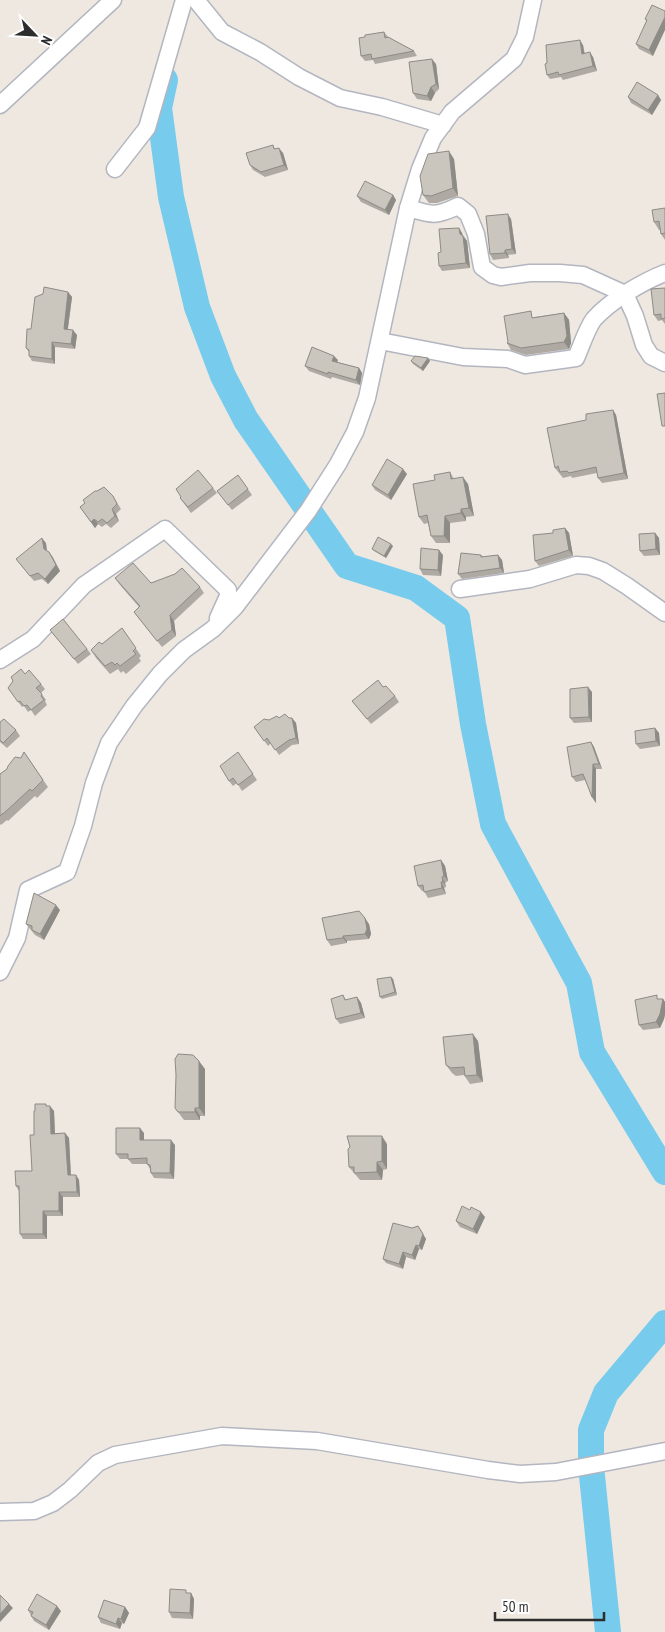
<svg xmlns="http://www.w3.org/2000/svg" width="665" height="1632" font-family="'PT Sans Narrow',sans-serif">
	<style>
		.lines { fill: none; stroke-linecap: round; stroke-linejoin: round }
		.river { stroke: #77cbec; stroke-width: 26 }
		.street-casing { stroke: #b3b6c0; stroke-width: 19 }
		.street { stroke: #fff; stroke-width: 16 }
		.wall { fill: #aeaaa3 }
		.shaded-wall { fill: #8d8b85 }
		.building { fill: #cac6be; stroke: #8d8b85 }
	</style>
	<rect width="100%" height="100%" fill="#eee8e0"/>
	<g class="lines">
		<g class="river">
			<polyline points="165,80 159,108 171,197 197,307 223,376 246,420 347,566 416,588 457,618 473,724 493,824 579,983 592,1052 665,1172"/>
			<polyline points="608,1632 591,1466 591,1430 606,1393 665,1323"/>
		</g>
		<defs>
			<g id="street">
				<polyline points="196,0 222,32 260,52 299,77 340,98 382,107 443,125"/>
				<polyline points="0,105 113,0"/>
				<polyline points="115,169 147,128 184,0"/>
				<path d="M 408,208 C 432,215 435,217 458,206 L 468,214 L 476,234 L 482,267 L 493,275 L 501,277 L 530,273 L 560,273 L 583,275 L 625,294 L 635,316 L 644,345 L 651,356 L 665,363"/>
				<path d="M 380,341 L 463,357 L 508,359 L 525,365 L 576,358 C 581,347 587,328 594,319 C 610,301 642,282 665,273"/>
				<polyline points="460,589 530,579 576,565 589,566 603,571 627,586 665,613"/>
				<polyline points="0,660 33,639 84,585 165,529 228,590 228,596 218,618"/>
				<polyline points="0,972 17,938 28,890 67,872 83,826 94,783 109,743 134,706 160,674 184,650 213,629 235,607 308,511 338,464 355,432 367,398 408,208 420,169 433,138 452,112 514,59 525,37 533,0"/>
				<polyline points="0,1512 34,1511 53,1503 70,1490 98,1463 115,1455 222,1436 317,1441 488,1470 520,1474 556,1472 665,1451"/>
			</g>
		</defs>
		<use href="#street" class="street-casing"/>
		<use href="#street" class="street"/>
	</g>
	<g class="wall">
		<polygon points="665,11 653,56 639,49 636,44 647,22 645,19"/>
		<polygon points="384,32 388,37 414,51 417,56 375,64 373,60 365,61 361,56 365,37"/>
		<polygon points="583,45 585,54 593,57 597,71 563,80 561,77 550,79 547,75"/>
		<polygon points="436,64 439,89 435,93 431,101 417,99 413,93"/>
		<polygon points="658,95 661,100 652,115 631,103 628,97"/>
		<polygon points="273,145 275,149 283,153 288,170 265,177 253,170 250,165"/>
		<polygon points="454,159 458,196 437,203 429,203 423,195"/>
		<polygon points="393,195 396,200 389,215 361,202 357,196"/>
		<polygon points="665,208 665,240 661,234 660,230 659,230 654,222"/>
		<polygon points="511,219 516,254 508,255 509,258 493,260 490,254"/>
		<polygon points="459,228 462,233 463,235 467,241 470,268 442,271 439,266 441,252"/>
		<polygon points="665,288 665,324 662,320 658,321 654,315"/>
		<polygon points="68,292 72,297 68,329 77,335 75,349 55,347 55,364 32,361 29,356 29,352 26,348 31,329"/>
		<polygon points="564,313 569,320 571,343 569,349 526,355 511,350 507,343 535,317"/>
		<polygon points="428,358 430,361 423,371 413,364 411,361"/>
		<polygon points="338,360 337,362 359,368 362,373 360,385 332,377 331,379 309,371 305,366"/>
		<polygon points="613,410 616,415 628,479 602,483 598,478 597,473 572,478 571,476 563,478 555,468 586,420"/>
		<polygon points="450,472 454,479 468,484 474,516 466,517 466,521 450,523 450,543 436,543 431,536 428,523 424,524 419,517 435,480"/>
		<polygon points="407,474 391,500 375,490 372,485"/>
		<polygon points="238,475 252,495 232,510 217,491"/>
		<polygon points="213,488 217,493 191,513 180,498"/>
		<polygon points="113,496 121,509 116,514 119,521 111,528 106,524 102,527 98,524 95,528 80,507 85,503"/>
		<polygon points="565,528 569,533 573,556 539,566 535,561 553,533"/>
		<polygon points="655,533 659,538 660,555 644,556 640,551"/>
		<polygon points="46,543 47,551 49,552 53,557 60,571 48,584 42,579 34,581 16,559"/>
		<polygon points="393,546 386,558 374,551 372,549"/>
		<polygon points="443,555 441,576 423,575 420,569"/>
		<polygon points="481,555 483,557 498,555 502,560 504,573 462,579 458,574"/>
		<polygon points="115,578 151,583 200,587 204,593 174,621 176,636 162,647 134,612 139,607 120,585"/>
		<polygon points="122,628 141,656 139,658 141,661 126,674 123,671 121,673 118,669 110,674 96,658 91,650 102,644"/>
		<polygon points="50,630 87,649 91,654 78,664"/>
		<polygon points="25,674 41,684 45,689 41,693 46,700 45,701 47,705 35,716 31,710 28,712 24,706 22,707 8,688"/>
		<polygon points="383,687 395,696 399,702 371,724 352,701"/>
		<polygon points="592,692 592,722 574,723 570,718"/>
		<polygon points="279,718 292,718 296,723 299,744 292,745 279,755 271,743 268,746 254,727 269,720"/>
		<polygon points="0,722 16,730 20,736 7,748 0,742"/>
		<polygon points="655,728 659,733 660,746 640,749 636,744"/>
		<polygon points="591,742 594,747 602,769 596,769 596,803 592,797 585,780 576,782 572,777"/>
		<polygon points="24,752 48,787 37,798 35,796 8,821 7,820 1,825 0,824 0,774 7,769 21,758"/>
		<polygon points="238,752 257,780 242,791 237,783 233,786 229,781"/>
		<polygon points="441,860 445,866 448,881 445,883 446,887 444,888 446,894 428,898 424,891 422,891 418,886"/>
		<polygon points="60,910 44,940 35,935 26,924"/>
		<polygon points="369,924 371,934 369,939 347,941 347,943 331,946 327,940"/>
		<polygon points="391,977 393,979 397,995 382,999 380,997"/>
		<polygon points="343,995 346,1000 357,997 361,1003 365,1018 340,1024 336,1019"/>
		<polygon points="659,999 663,999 665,1002 665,1014 664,1019 660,1028 643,1030 639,1025"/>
		<polygon points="478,1041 483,1082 470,1084 464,1075 456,1076 452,1073 446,1065"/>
		<polygon points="205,1069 205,1116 200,1116 200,1120 184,1120 175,1108"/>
		<polygon points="48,1106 54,1111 55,1133 65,1133 69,1138 71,1175 76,1175 79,1180 80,1197 63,1197 63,1216 47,1216 47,1239 23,1239 20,1234 19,1191 16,1186 32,1171 35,1111"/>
		<polygon points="144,1133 144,1140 175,1145 174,1179 154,1178 151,1173 150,1169 147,1164 132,1164 128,1159 120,1159 116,1154"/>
		<polygon points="387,1144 387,1169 383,1170 382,1180 360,1180 349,1167"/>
		<polygon points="485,1217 477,1234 460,1227 456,1221"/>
		<polygon points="418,1226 426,1239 422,1250 419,1249 415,1260 406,1257 403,1269 386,1263 383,1259 412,1228"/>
		<polygon points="188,1593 191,1593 194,1599 193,1619 172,1618 169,1612"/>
		<polygon points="125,1607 129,1613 124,1624 122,1623 120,1629 101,1623 98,1617"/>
		<polygon points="28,1610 61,1611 49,1630 34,1621"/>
	</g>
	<g class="shaded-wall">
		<polygon points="665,17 665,30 653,56 649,50"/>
		<polygon points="580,40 583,45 585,59 582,54"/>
		<polygon points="590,52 593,57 597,71 593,66"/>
		<polygon points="432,59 436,64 439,89 436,84"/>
		<polygon points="431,87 435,93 431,101 427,96"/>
		<polygon points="658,95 661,100 652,115 648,110"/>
		<polygon points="279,148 283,153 288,170 284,165"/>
		<polygon points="449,151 454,159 458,196 453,188"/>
		<polygon points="393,195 396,200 389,215 385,210"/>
		<polygon points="508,214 511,219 516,254 512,249"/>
		<polygon points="459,228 462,233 463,240 460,234"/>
		<polygon points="463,236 467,241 470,268 466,263"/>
		<polygon points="505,250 508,255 509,258 505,253"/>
		<polygon points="68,292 72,297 67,334 64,329"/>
		<polygon points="564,313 569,320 571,343 569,349 564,342"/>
		<polygon points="73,330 77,335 75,349 71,344"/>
		<polygon points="52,342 55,347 55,364 52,359"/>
		<polygon points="334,356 338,360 336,365 332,361"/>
		<polygon points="428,358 430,361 423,371 421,368"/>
		<polygon points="359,368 362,373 360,385 356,380"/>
		<polygon points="613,410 616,415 628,479 624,473"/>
		<polygon points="403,469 407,474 391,500 388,495"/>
		<polygon points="463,477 468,484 474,516 469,508"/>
		<polygon points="112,509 116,514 119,521 115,516"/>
		<polygon points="461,509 466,517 466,521 461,513"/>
		<polygon points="445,516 450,523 450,543 444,536"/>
		<polygon points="94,519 98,524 95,528 91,522"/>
		<polygon points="565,528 569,533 573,556 569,550"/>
		<polygon points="655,533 659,538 660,555 656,549"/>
		<polygon points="42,538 46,543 47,554 44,549"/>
		<polygon points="391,544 393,546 386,558 384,556"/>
		<polygon points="439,550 443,555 441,576 438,570"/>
		<polygon points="49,552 60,571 48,584 45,579"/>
		<polygon points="498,555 502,560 504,573 500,568"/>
		<polygon points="170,615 174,621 176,636 172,630"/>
		<polygon points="588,687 592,692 592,722 589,717"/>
		<polygon points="292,718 296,723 299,744 296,738"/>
		<polygon points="655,728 659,733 660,746 656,741"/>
		<polygon points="591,742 594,747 602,769 599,764"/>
		<polygon points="593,764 596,769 596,803 592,797"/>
		<polygon points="441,860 445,866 448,881 444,876"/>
		<polygon points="442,877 445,883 446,887 443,882"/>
		<polygon points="441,882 444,888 446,894 442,888"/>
		<polygon points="56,905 60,910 44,940 40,934"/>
		<polygon points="365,918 369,924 371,934 369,939 365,934"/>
		<polygon points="343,936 347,941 347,943 343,938"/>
		<polygon points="391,977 393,979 397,995 395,992"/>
		<polygon points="357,997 361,1003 365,1018 361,1013"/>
		<polygon points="663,999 665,1002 665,1014 664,1019 660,1028 656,1022"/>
		<polygon points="473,1034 478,1041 483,1082 477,1075"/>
		<polygon points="199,1061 205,1069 205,1116 199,1108"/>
		<polygon points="50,1106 54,1111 55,1139 51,1134"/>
		<polygon points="195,1108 200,1116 200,1120 195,1112"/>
		<polygon points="140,1128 144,1133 144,1145 140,1140"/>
		<polygon points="65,1133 69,1138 71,1180 68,1175"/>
		<polygon points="382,1136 387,1144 387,1169 382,1161"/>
		<polygon points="171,1140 175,1145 174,1179 170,1173"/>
		<polygon points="377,1162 383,1170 382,1180 377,1172"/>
		<polygon points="76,1175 79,1180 80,1197 77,1192"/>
		<polygon points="59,1192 63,1197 63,1216 59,1211"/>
		<polygon points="43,1211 47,1216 47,1239 43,1234"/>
		<polygon points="481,1212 485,1217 477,1234 473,1229"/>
		<polygon points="418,1226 426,1239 422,1250 419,1246"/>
		<polygon points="416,1245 419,1249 415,1260 412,1255"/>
		<polygon points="403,1252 406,1257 403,1269 399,1264"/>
		<polygon points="191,1593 194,1599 193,1619 190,1613"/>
		<polygon points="9,1604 13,1608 0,1622 0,1614"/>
		<polygon points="57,1606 61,1611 49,1630 46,1625"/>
		<polygon points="125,1607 129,1613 124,1624 121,1619"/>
		<polygon points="118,1618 122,1623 120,1629 116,1624"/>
	</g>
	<g class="building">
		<polygon points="652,5 665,11 665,17 649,50 636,44 647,20 645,19"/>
		<polygon points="384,32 385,38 388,37 414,51 372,59 371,54 361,56 359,38 365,37 365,35"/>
		<polygon points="580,40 582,54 590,52 593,66 559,75 558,72 547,75 545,64 547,63 546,45"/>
		<polygon points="432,59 436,84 431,87 427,96 413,93 409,62"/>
		<polygon points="637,82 658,95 648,110 628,97"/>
		<polygon points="273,145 274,149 279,148 284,165 261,172 250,165 246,153"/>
		<polygon points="449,151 453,188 431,196 423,195 420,176 428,154"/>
		<polygon points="365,181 393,195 385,210 357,196"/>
		<polygon points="665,208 665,233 661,234 659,221 654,222 652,210"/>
		<polygon points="508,214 512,249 505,250 505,253 490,254 486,216"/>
		<polygon points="459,228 460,234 463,236 466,263 439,266 438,253 441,252 439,229"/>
		<polygon points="44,287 68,292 64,329 73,330 71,344 52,342 52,359 29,356 29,350 26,348 27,329 31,329 35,297 43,294"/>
		<polygon points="665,288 665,318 661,319 661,314 654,315 651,289"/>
		<polygon points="531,311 532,318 564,313 567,336 564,342 521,348 507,343 508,342 504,316"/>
		<polygon points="312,347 334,356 332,361 359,368 356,380 328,372 328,374 305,366"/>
		<polygon points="415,356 428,358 421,368 411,361"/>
		<polygon points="665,393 665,426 662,426 657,394"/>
		<polygon points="613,410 624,473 598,478 596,467 569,473 567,471 560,472 558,466 555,468 547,428 586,420 586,414"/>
		<polygon points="387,459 403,469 388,495 372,485"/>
		<polygon points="198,470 213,488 188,507 180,498 181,497 176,489"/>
		<polygon points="450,472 451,479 463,477 469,508 461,509 461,513 445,516 444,536 431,536 427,515 419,517 413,484 435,480 434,475"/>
		<polygon points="238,475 248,489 228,505 217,491"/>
		<polygon points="104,487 113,496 117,504 112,509 115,516 107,523 102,519 98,522 94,519 91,522 80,507 85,503 83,500 95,491 97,491"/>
		<polygon points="565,528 569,550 535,561 533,535 553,533 553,530"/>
		<polygon points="655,533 656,549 640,551 639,534"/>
		<polygon points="378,537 391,544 384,556 372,549"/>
		<polygon points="42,538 44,549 49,552 56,565 45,579 38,573 30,576 16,559"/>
		<polygon points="421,548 439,550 438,570 420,569"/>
		<polygon points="461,553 481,555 481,557 498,555 500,568 458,574"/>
		<polygon points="133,563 151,583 175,574 182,568 200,587 170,615 172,630 157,641 134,612 140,606 115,578"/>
		<polygon points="63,619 87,649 74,659 50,630"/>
		<polygon points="122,628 136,648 133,651 136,654 120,666 117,663 115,665 112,662 105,666 91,650 99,642 102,644"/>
		<polygon points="21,669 25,674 29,670 41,684 36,688 42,694 41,696 44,700 31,710 27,705 24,706 20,701 18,702 8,688 13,681 11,677"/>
		<polygon points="378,680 383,687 386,686 395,696 367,719 352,701"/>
		<polygon points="588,687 589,717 570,718 570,689"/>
		<polygon points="285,714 289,718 292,718 296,738 289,740 275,750 267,738 264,741 254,727 264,719 269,720 277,716 279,718"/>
		<polygon points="4,719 16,730 3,743 0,740 0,722"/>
		<polygon points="655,728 656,741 636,744 635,731"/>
		<polygon points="591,742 599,764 593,764 592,797 583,774 572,777 567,747"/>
		<polygon points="24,752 43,780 32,791 30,789 3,814 3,813 0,816 0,774 7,769 8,766 15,757 21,758"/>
		<polygon points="238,752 253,774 238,785 233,778 229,781 220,766"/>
		<polygon points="441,860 444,876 442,877 443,882 441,882 442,888 424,892 423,885 418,886 414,866"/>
		<polygon points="34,893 56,905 40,934 32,930 32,926 26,924"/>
		<polygon points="359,911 365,918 367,929 365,934 343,936 343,938 327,940 322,918"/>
		<polygon points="391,977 395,992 380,997 377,979"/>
		<polygon points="343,995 345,1000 357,997 361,1013 336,1019 331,999"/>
		<polygon points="657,995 657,999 663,999 660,1014 656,1022 639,1025 635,1000"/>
		<polygon points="473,1034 477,1075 465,1076 464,1067 451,1068 446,1065 443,1037"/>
		<polygon points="178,1054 193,1055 199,1061 199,1108 195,1108 195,1112 178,1112 175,1108 176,1075 175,1059"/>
		<polygon points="35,1104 46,1104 46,1106 50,1106 51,1134 65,1133 68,1175 76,1175 77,1192 59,1192 59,1211 43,1211 43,1234 20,1234 19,1186 16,1186 15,1171 32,1171 30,1135 34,1135 34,1111 35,1111"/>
		<polygon points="116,1128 140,1128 140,1140 171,1140 170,1173 151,1173 150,1165 147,1164 147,1158 128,1159 128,1154 116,1154"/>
		<polygon points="347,1136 382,1136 382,1161 377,1162 377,1172 354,1173 354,1167 349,1167 348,1149 350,1147"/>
		<polygon points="462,1206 470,1210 471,1207 481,1212 473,1229 456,1221"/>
		<polygon points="393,1223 412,1228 418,1226 423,1234 419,1246 416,1245 412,1255 403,1252 399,1264 383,1259"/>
		<polygon points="170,1589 186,1590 186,1593 191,1593 190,1613 169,1612"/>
		<polygon points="37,1594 57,1606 46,1625 31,1616 33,1612 28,1610"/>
		<polygon points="0,1595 9,1604 0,1614"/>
		<polygon points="104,1600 125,1607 121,1619 118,1618 116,1624 98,1617"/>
	</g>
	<g transform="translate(35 35) rotate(115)" stroke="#ffffff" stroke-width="4" paint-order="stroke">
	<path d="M0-4L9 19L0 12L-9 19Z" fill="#2d2d2d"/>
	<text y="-8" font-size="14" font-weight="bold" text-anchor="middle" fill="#2d2d2d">N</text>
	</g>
	<path d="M495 1612v8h109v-8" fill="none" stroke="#2d2d2d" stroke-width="2.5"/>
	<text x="502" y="1612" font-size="15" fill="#2d2d2d" stroke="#ffffff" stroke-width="4" paint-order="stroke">50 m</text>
</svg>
